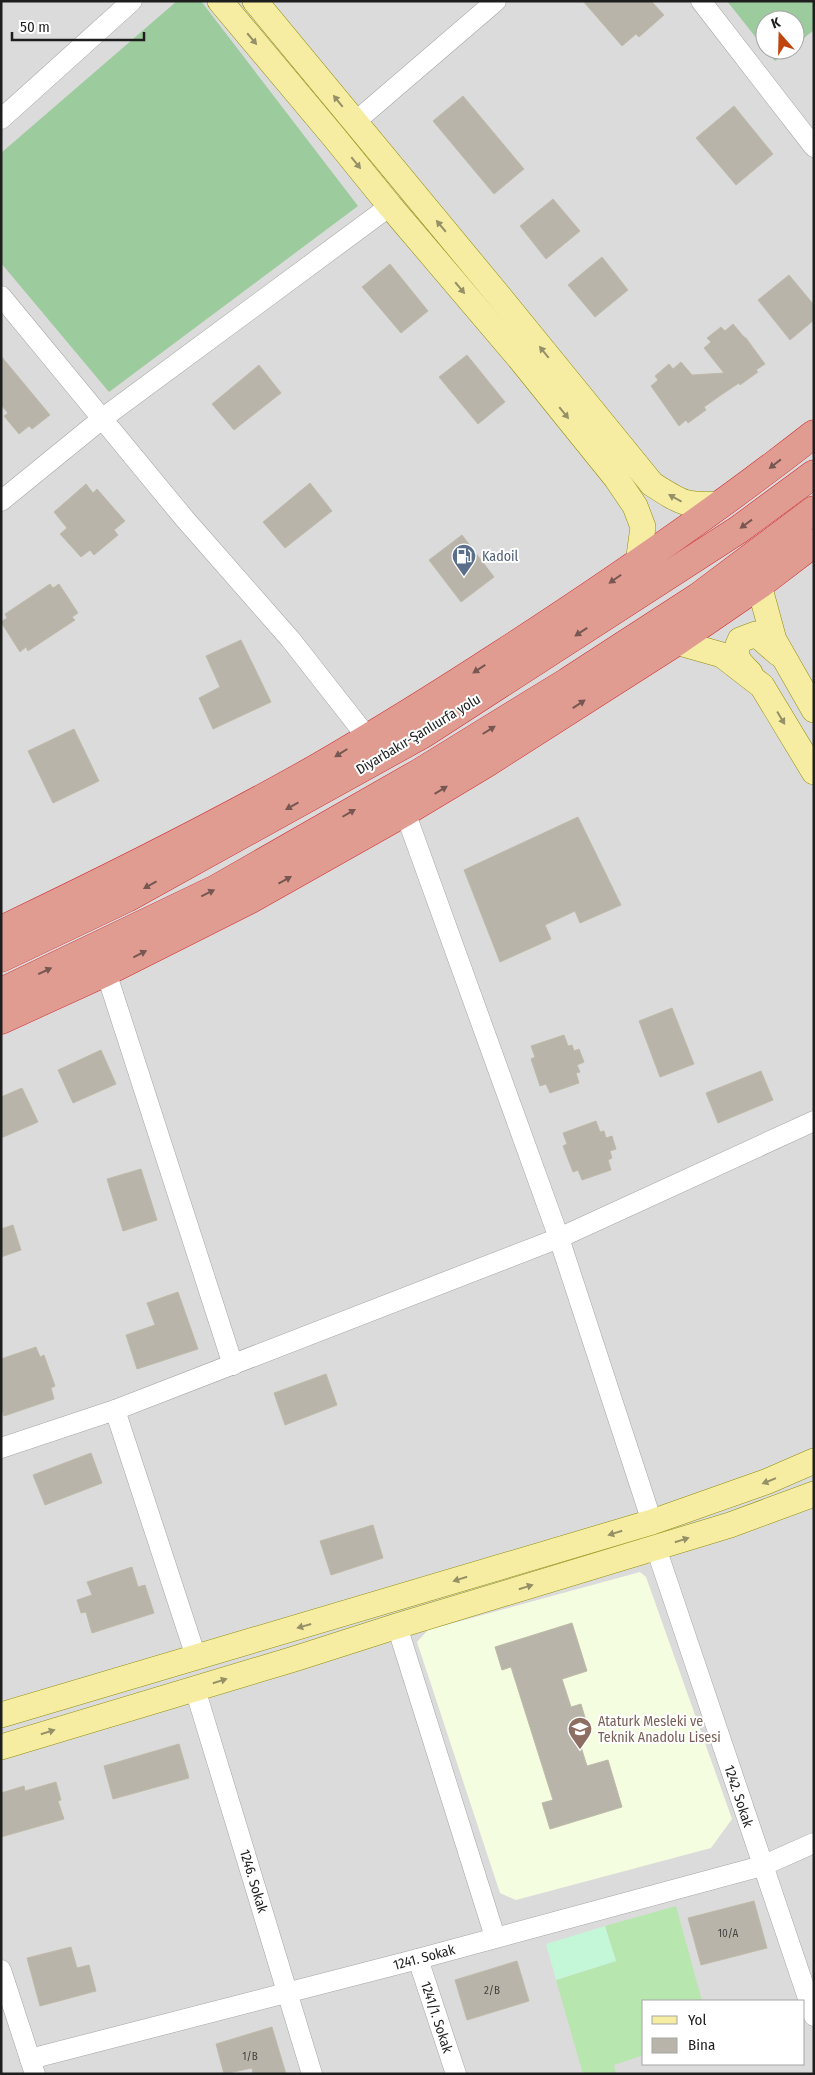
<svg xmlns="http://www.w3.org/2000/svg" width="815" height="2075" font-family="'Fira Sans Condensed',sans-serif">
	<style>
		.residential { fill: #dcdbdb; fill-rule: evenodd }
		.education { fill: #f4fddf }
		.grass { fill: #b7e6ae }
		.forest { fill: #9ccb9d }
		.park { fill: #c4f6d8 }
		.building { fill: #b8b4aa; stroke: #bfbaa8 }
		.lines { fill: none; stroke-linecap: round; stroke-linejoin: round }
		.minor-casing { stroke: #a5a5a5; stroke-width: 21 }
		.major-casing { stroke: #8f8e09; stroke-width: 26 }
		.highway-casing { stroke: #d02f33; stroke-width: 29 }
		.minor { stroke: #fff; stroke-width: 20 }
		.major { stroke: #f6eda2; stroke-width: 25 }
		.highway { stroke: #e19c91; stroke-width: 28 }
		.oneway { fill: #959067 }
		.oneway2 { fill: #765752 }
		.labels { text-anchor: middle; stroke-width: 4; stroke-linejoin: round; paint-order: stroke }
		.number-label { font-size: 11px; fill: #444441 }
		.service-label { font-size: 14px; fill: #4e5e75; stroke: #fff; text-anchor: start }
		.street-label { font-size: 14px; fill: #1e1e1e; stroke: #fff }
		.education-label { font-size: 14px; fill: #785e54; stroke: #fff; text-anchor: start }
	</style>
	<rect width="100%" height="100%" fill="#eeeee5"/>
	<path class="residential" d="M 1,1 L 814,1 L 814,2074 L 1,2074 ZM 765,20 L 795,20 L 795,50 L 765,50 ZM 644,2001 L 804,2001 L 804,2064 L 644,2064 Z"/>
	<polygon class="education" points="640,1572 646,1577 732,1819 711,1848 516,1900 500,1893 417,1642 428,1630"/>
	<polygon class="grass" points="676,1906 702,2001 644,2001 644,2055 614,2065 616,2074 583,2074 556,1980 616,1961 605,1926"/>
	<g class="forest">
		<polygon points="177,1 201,1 358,206 109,392 1,263 1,153"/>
		<polygon points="727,1 814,1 814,30 795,45 795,20 765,20 765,49"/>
		<polygon points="766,50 789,50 775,61"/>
	</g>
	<polygon class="park" points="605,1926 616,1961 556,1980 546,1944"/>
	<g class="building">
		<polygon points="583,1 651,1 664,15 639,37 636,34 622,46"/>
		<polygon points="463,96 524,169 494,194 433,121"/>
		<polygon points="734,106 773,154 736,185 696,138"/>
		<polygon points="553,199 580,231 546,259 520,226"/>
		<polygon points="602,257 628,290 595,317 568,285"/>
		<polygon points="390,264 428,311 401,333 362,287"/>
		<polygon points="789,275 814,305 814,320 790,340 758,300"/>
		<polygon points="733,324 744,337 746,338 765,364 756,370 758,372 740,385 739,383 721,395 704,407 706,410 688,423 686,420 679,426 651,386 658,380 655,376 669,364 673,369 681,362 692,375 724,373 704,348 711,342 707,338 721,327 725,331"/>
		<polygon points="467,355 505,402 478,424 439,377"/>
		<polygon points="1,356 50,415 32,429 29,426 19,434 4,416 8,413 1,405"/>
		<polygon points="259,365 281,393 234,430 212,404"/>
		<polygon points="310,483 332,511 285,548 263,522"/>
		<polygon points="86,484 93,493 97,489 125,521 114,530 118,535 94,555 90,550 81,557 60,534 67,528 54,512"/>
		<polygon points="462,535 494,577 461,602 429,560"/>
		<polygon points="50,584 53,588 59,584 78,613 72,617 75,620 28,651 26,647 20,652 1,622 7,618 5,614"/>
		<polygon points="241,640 271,702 213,729 199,698 220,687 206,656"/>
		<polygon points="74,729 99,781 53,803 28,751"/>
		<polygon points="578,817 621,905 580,923 575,911 545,925 551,939 500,962 464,870"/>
		<polygon points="672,1008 694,1064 660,1077 639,1021"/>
		<polygon points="564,1035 568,1046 572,1045 574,1051 579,1049 584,1062 577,1065 580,1072 576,1073 579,1083 550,1093 546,1084 540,1086 531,1059 535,1057 531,1046"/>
		<polygon points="101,1050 116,1084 73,1103 58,1070"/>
		<polygon points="761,1071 773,1100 718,1123 706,1093"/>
		<polygon points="22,1088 38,1122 1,1138 1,1097"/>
		<polygon points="596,1121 600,1132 604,1131 606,1138 612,1136 616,1149 610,1151 612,1158 608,1160 611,1170 582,1180 578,1170 573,1172 563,1146 567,1144 563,1133"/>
		<polygon points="141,1169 157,1220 123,1231 107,1179"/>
		<polygon points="13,1225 21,1250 1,1257 1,1229"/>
		<polygon points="178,1292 198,1349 137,1369 126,1335 155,1325 147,1303"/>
		<polygon points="36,1347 40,1357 44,1355 55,1386 51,1388 54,1399 4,1416 1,1408 1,1359"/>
		<polygon points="326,1374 337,1405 285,1425 274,1393"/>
		<polygon points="91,1453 102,1483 45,1505 33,1475"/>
		<polygon points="373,1525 383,1558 331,1575 320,1541"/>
		<polygon points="132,1567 138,1587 145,1585 154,1613 92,1633 86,1612 81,1613 77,1600 92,1595 87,1582"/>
		<polygon points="572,1623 587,1671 562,1679 571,1707 581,1704 589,1731 577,1734 587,1766 608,1760 622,1807 550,1829 542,1803 553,1800 511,1667 502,1670 495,1647"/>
		<polygon points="179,1744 189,1778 113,1799 104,1766"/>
		<polygon points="56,1782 61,1800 58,1801 64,1819 1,1837 1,1793 24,1786 25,1791"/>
		<polygon points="754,1901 767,1948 701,1965 688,1918"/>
		<polygon points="71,1947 77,1968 89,1965 96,1991 40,2006 27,1958"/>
		<polygon points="517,1961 529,2001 467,2020 455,1980"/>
		<polygon points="272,2027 286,2074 253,2074 252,2068 224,2074 216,2044"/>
	</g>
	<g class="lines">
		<defs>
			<g id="minor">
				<polyline points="701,1 814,147"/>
				<polyline points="1,119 132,1"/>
				<polyline points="355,122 496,1"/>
				<polyline points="1,296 184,518 291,640 367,737"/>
				<polyline points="1,501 103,418 390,206"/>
				<polyline points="405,812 559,1238 652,1522"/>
				<polyline points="106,972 233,1365"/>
				<polyline points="115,1410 196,1657"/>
				<polyline points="1,1448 115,1410 559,1238 814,1121"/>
				<polyline points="656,1548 814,2016"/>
				<polyline points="397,1626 495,1937"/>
				<polyline points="195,1689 312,2074"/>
				<polyline points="418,1959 456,2074"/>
				<polyline points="1,1970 35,2074"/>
				<polyline points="30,2059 418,1959 762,1866 814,1843"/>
			</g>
			<g id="major">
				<polyline points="220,1 334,137 390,206 520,359 616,478 635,506 643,527 638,563"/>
				<path d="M 255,1 L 499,296 L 652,484 C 683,504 686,506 722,504"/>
				<polyline points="759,585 774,640 814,710"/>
				<polyline points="676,642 722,655 762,686 814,772"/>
				<path d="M 750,673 C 739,662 732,656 740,640 L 756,634 L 779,654"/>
				<polyline points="1,1715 652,1522 768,1481 814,1461"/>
				<polyline points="1,1747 294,1659 397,1626 730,1525 814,1494"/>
			</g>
			<g id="highway">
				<path d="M 1,930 C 108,879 214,826 317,768 C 379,732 440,694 500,655 C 608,585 713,513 814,434"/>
				<polyline points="1,958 127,898 423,734 738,530 814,474"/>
				<polyline points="1,992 216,889 419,773 567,682 698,597 814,510"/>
				<polyline points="1,1020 106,972 249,900 405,812 485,764 676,642 759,585 814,543"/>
			</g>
		</defs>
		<use href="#minor" class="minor-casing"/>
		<use href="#major" class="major-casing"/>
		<use href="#highway" class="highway-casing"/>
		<use href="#minor" class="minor"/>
		<use href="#major" class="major"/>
		<use href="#highway" class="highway"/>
	</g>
	<defs><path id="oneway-solid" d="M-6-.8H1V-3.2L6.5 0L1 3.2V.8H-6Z" transform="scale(1.25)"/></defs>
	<g class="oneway">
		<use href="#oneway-solid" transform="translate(252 39) rotate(50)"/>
		<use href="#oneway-solid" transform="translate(338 101) rotate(-129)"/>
		<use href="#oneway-solid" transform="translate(356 163) rotate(51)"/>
		<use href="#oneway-solid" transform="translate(441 226) rotate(-130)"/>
		<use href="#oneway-solid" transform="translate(460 288) rotate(50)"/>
		<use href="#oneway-solid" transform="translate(544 352) rotate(-129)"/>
		<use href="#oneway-solid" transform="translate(564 413) rotate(51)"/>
		<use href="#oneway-solid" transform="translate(675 498) rotate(-151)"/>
		<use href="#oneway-solid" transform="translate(781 718) rotate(59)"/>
		<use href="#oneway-solid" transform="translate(769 1481) rotate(158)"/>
		<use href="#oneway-solid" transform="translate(615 1533) rotate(163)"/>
		<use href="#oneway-solid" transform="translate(682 1540) rotate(-17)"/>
		<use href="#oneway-solid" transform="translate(460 1579) rotate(163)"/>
		<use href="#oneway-solid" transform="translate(526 1587) rotate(-17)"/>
		<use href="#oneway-solid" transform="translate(304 1626) rotate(164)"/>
		<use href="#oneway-solid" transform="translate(220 1681) rotate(-17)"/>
		<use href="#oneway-solid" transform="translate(48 1732) rotate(-17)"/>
	</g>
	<g class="oneway2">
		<use href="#oneway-solid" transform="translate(775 464) rotate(142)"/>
		<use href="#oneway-solid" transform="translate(746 524) rotate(144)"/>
		<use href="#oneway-solid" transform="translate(615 579) rotate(145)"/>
		<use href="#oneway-solid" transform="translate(581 632) rotate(147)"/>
		<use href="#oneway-solid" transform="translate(479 669) rotate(147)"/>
		<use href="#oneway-solid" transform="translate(579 704) rotate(-33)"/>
		<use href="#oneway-solid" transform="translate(489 730) rotate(-32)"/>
		<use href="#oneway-solid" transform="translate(341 753) rotate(148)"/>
		<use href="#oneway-solid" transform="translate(441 790) rotate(-31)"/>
		<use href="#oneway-solid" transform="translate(292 806) rotate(151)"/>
		<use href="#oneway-solid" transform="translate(349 813) rotate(-30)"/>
		<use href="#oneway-solid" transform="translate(285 880) rotate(-29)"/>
		<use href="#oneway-solid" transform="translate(150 885) rotate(151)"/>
		<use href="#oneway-solid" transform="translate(208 893) rotate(-26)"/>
		<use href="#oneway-solid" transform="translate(140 954) rotate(-27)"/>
		<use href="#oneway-solid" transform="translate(45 971) rotate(-25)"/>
	</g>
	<defs>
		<symbol id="fuel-pin" viewBox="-11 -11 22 30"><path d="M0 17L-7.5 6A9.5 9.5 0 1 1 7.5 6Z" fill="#5c6f8a" stroke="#fff"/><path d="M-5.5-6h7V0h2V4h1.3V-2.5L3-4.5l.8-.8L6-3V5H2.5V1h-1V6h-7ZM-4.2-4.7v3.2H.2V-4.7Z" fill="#fff"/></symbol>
		<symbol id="school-pin" viewBox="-11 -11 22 30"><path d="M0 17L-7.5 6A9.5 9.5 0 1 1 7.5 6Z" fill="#8d6e63" stroke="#fff"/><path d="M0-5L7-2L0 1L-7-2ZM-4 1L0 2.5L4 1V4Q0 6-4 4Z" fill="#fff"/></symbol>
	</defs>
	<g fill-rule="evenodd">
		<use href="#fuel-pin" x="450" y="542" width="28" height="38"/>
		<use href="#school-pin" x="566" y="1715" width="28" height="38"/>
	</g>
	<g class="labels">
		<g class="number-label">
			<text x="728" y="1937">10/A</text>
			<text x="492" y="1994">2/B</text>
			<text x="250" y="2060">1/B</text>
		</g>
		<g class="service-label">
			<text x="482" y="561">Kadoil</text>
		</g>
		<g class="street-label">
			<text transform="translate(418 734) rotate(-31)" y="5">Diyarbakır-Şanlıurfa yolu</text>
			<text transform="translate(739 1796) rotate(72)" y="5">1242. Sokak</text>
			<text transform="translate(254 1881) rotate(73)" y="5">1246. Sokak</text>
			<text transform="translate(424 1957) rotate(-15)" y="5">1241. Sokak</text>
			<text transform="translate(437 2017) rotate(72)" y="5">1241/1. Sokak</text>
		</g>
		<g class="education-label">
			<text x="598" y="1726">Ataturk Mesleki ve<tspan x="598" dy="16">Teknik Anadolu Lisesi</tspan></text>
		</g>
	</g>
	<rect width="815" height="2075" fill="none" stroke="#1e1e1e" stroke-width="5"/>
	<rect x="642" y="2000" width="162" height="65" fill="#ffffff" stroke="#a5a5a5"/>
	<rect x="652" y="2016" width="25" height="8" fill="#f6eda2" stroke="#a5a5a5"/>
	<text x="688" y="2025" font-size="15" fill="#1e1e1e">Yol</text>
	<rect x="652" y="2038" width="25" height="15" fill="#b8b4aa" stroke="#a5a5a5"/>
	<text x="688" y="2050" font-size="15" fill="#1e1e1e">Bina</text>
	<g transform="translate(780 35) rotate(340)"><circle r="24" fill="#ffffff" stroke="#a5a5a5"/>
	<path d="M0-4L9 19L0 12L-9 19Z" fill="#c0450c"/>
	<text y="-8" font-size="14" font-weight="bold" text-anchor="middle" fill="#1e1e1e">K</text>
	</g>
	<path d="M12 32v8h132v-8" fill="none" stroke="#1e1e1e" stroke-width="2.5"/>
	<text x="20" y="32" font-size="15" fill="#1e1e1e" stroke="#ffffff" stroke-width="4" paint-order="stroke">50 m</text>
</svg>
